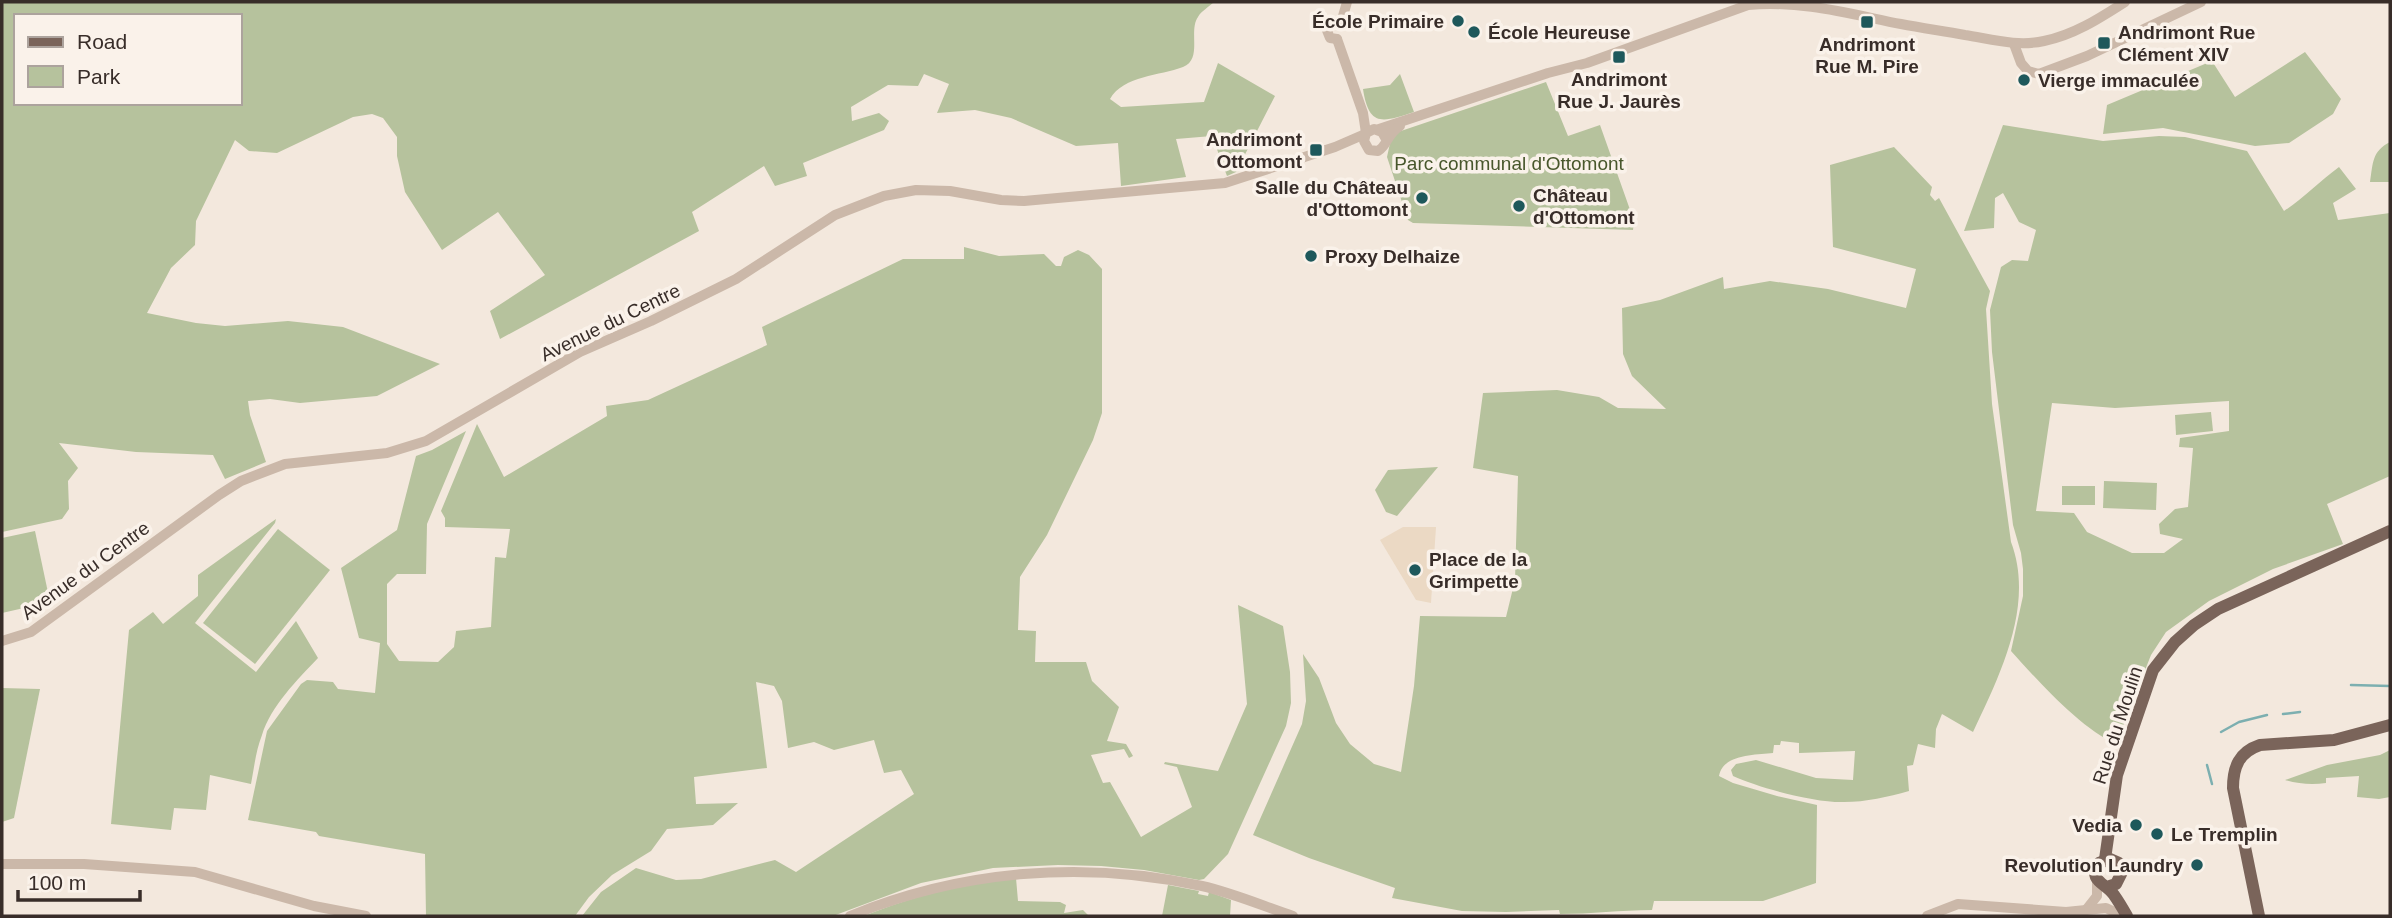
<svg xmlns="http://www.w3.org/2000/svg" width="2392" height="918" font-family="Arial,sans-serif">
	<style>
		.green { fill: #b6c29d; fill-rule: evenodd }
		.plaza { fill: #ebd9c4 }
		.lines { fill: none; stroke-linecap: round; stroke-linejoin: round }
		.stream { stroke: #7cafb0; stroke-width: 2.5 }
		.minor { stroke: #cbb8a9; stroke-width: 10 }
		.major { stroke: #7a645a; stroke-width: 12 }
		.poi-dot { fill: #1e585b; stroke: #faf2ea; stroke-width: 2.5 }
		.labels { text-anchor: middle; stroke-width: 7; stroke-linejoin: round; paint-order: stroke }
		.poi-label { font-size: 19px; font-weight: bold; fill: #382d29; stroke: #faf2ea; text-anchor: start }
		.park-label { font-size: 19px; fill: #48572c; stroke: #faf2ea }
		.street-label { font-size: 19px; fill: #382d29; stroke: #faf2ea }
	</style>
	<rect width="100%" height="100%" fill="#f3e8dd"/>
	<g class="green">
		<path d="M 2,2 L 1214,2 C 1209,7 1201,11 1198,17 C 1188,31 1203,59 1183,67 C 1160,76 1124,75 1110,99 L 1121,107 L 1204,102 L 1218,63 L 1275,96 L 1236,172 L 1227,176 L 1212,136 L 1176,139 L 1186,177 L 1121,186 L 1118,143 L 1076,146 L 1011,118 L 975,110 L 937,113 L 949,84 L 924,74 L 918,86 L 888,85 L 851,107 L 852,121 L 879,113 L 889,121 L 884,130 L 803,163 L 807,176 L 775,186 L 764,166 L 692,212 L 699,231 L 500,339 L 490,311 L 545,275 L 498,212 L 442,250 L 405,192 L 397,156 L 397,137 L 383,118 L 372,114 L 353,117 L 277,153 L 249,151 L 235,140 L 196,221 L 195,245 L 171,268 L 147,313 L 196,323 L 225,326 L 288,321 L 343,327 L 440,364 L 377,396 L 300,403 L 270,399 L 248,401 L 250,415 L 266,462 L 225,479 L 213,455 L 136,452 L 59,443 L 78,468 L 68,481 L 69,509 L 62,519 L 2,532 ZM 16,16 L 240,16 L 240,103 L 16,103 Z"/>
		<polygon points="2305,52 2341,99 2333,114 2289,143 2255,146 2163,128 2103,134 2107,105 2212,61 2235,97"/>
		<path d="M 1400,74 L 1414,112 C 1383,122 1369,128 1363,89 L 1390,85 Z"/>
		<polygon points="1546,82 1568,136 1600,125 1634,221 1633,230 1413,223 1408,220 1387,157 1392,134"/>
		<path d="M 2003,125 L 2103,141 L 2159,136 L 2185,137 L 2247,151 L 2284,211 C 2304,198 2320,181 2339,167 L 2356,189 L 2333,203 L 2338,220 L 2390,213 L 2390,476 L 2327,504 L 2343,544 L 2273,569 L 2209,601 L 2166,632 L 2151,655 L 2116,744 C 2081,729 2037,680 2011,651 L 2023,596 L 2023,569 L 2021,553 L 2013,525 L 1992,352 L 1990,310 L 2001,267 L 2012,260 L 2028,261 L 2036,230 L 2019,222 L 2003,193 L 1995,198 L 1994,228 L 1964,231 ZM 2229,401 L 2229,431 L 2180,438 L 2179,447 L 2193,448 L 2188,507 L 2175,509 L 2159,524 L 2160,534 L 2183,539 L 2164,553 L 2132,553 L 2087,532 L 2074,513 L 2036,511 L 2052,403 L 2115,408 Z"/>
		<path d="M 2390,142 L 2390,182 L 2370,182 C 2373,163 2372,151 2390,142 Z"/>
		<path d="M 1894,147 L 1932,187 L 1930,195 L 1935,201 L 1939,198 L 1990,291 L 1986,309 L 1992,404 L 2011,542 C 2035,605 2000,675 1973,732 L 1942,714 L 1936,729 L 1935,748 L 1918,744 L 1913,765 L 1907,766 L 1909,791 C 1888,797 1866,802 1844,802 C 1816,803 1759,788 1733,776 L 1731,770 L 1736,764 L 1756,760 L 1816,778 L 1853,780 L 1855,751 L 1799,753 L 1799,743 L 1781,741 L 1780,745 L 1774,745 L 1773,753 C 1755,755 1723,754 1719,776 L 1733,783 L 1777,796 L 1817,805 L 1816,883 L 1763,901 L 1654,901 L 1652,910 C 1621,910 1591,914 1560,914 L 1559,910 L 1506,912 L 1462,911 L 1392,898 L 1395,888 L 1309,858 L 1253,835 L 1302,724 L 1306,701 L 1303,654 L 1319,678 L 1336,723 L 1350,744 L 1374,764 L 1401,772 L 1414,686 L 1420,616 L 1506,617 L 1515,580 L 1518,476 L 1473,468 L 1483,393 L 1557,390 L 1599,397 L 1618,408 L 1666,409 L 1632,376 L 1623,354 L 1622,308 L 1660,300 L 1723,277 L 1724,289 L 1770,281 L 1828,289 L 1906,308 L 1916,269 L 1833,247 L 1830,165 Z"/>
		<polygon points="964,247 999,256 1044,254 1056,266 1061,266 1064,257 1078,250 1089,255 1102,269 1102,413 1093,440 1047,535 1020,577 1018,630 1036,631 1035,662 1086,662 1092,681 1119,707 1107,741 1126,744 1133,756 1129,758 1124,749 1091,755 1103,783 1110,782 1141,837 1192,807 1177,767 1164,764 1165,762 1218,771 1247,704 1238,605 1283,626 1290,672 1291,703 1286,726 1228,854 1204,879 1199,880 1144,870 1101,866 1058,865 993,868 921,883 833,916 582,916 601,892 636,868 676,880 701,879 775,860 796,872 914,794 901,770 884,773 874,740 834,750 814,742 788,748 782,701 774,686 756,682 767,768 694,777 696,804 738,803 713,825 667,829 651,851 612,875 589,897 575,916 426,916 425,854 319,836 316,832 248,820 267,731 301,684 307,680 333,682 338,689 375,693 380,643 359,638 341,568 397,530 416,456 432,450 466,431 427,524 426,574 397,574 387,584 387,644 399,661 438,662 454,647 456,631 491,627 495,557 506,558 510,529 445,527 445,518 441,511 477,424 504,477 607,416 606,406 648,400 767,345 762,327 903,259 964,259"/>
		<polygon points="2211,412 2213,431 2176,435 2175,415"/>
		<polygon points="1438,467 1397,516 1386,512 1375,490 1388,470"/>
		<polygon points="2104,481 2157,483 2156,510 2103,508"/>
		<rect x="2062" y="486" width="33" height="19"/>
		<path d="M 276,519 L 275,523 L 195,623 L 256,672 L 296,621 L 318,658 C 297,680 271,706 262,735 C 256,750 254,768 251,784 L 210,775 L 206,810 L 174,808 L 171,830 L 111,824 L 129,630 L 153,612 L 163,624 L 198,596 L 198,575 Z"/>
		<polygon points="278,529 330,570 255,664 203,623"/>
		<polygon points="35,531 50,602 2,613 2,538"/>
		<polygon points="2,688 40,689 14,818 2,822"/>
		<path d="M 2390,750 L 2390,797 L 2379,799 L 2357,797 L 2359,776 L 2326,778 L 2326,783 C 2312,785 2299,784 2285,780 L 2327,765 L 2380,755 Z"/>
		<path d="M 1016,878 L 1018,901 L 1060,902 L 1066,905 L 1064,913 L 1083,910 L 1089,916 L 864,916 C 915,895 962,885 1016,878 Z"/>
		<polygon points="1168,885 1199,891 1198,894 1208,896 1209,892 1231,900 1230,916 1162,916"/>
	</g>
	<polygon class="plaza" points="1403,527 1436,527 1431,603 1416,600 1380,540"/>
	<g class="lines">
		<g class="stream">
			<polyline points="2351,685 2390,686"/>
			<polyline points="2283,714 2300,712"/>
			<polyline points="2221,732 2239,722 2267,715"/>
			<polyline points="2207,765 2212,784"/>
		</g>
		<g class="minor">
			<polyline points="1341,23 1347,2"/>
			<polyline points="1337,39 1363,113 1366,133"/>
			<polyline points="1337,39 1330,38 1326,28 1332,21 1341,23"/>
			<polyline points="2014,44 2021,63 2028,71 2039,74 2087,56 2201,2"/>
			<path d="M 1379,129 L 1548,73 L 1587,63 L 1748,5 C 1801,0 1850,14 1901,24 C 1922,28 1943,31 1965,35 C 1991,39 2017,47 2044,41 C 2074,35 2100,18 2125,2"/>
			<path d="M 1386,139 L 1382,132 L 1374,129 L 1366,133 L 1364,141 L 1369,150 L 1378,151 C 1388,145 1386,135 1400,126"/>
			<polyline points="2,641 31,632 219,495 241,481 285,464 387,453 426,441 580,352 651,321 736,279 835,215 884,196 916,190 950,191 1001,200 1024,201 1225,183 1335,147 1365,134"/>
			<polyline points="2,864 84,864 195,872 314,906 366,916"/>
			<polyline points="2086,910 2097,896 2097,881"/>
			<path d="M 850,916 C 961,870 1084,860 1202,886 C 1233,893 1263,906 1293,916"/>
			<polyline points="1927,916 1958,904 2066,912 2106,908 2123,916"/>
		</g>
		<g class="major">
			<polyline points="2105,859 2117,775 2153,670 2175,642 2194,625 2218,609 2390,531"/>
			<path d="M 2107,887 L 2116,884 L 2122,872 L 2119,863 L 2110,859 L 2099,863 C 2087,881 2106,883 2114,895 C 2119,902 2123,909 2127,916"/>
			<path d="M 2259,916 L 2233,788 C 2233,767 2239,752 2260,745 L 2334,740 L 2390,725"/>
		</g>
	</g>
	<g class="poi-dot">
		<circle cx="1458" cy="21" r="7"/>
		<rect x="1860" y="15" width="14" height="14" rx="3.5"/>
		<circle cx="1474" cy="32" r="7"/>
		<rect x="2097" y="36" width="14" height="14" rx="3.5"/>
		<rect x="1612" y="50" width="14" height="14" rx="3.5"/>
		<circle cx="2024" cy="80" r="7"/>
		<rect x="1309" y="143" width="14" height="14" rx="3.5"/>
		<circle cx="1422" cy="198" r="7"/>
		<circle cx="1519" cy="206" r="7"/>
		<circle cx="1311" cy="256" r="7"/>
		<circle cx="1415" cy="570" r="7"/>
		<circle cx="2136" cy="825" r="7"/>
		<circle cx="2157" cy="834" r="7"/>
		<circle cx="2197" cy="865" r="7"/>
	</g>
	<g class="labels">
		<g class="poi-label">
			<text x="1444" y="28" text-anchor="end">École Primaire</text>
			<text x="1488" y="39">École Heureuse</text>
			<text x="2118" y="39">Andrimont Rue<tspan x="2118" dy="22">Clément XIV</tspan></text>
			<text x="1867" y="51" text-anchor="middle">Andrimont<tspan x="1867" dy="22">Rue M. Pire</tspan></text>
			<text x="1619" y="86" text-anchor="middle">Andrimont<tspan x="1619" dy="22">Rue J. Jaurès</tspan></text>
			<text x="2038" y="87">Vierge immaculée</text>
			<text x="1302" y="146" text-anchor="end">Andrimont<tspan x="1302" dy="22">Ottomont</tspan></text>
			<text x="1408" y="194" text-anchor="end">Salle du Château<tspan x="1408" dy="22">d'Ottomont</tspan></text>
			<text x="1533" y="202">Château<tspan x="1533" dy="22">d'Ottomont</tspan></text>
			<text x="1325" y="263">Proxy Delhaize</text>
			<text x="1429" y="566">Place de la<tspan x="1429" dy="22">Grimpette</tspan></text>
			<text x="2122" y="832" text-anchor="end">Vedia</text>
			<text x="2171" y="841">Le Tremplin</text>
			<text x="2183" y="872" text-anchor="end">Revolution Laundry</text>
		</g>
		<g class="park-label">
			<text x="1509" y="170">Parc communal d'Ottomont</text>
		</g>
		<g class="street-label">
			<text transform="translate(610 322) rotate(-26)" y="7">Avenue du Centre</text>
			<text transform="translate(85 570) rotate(-36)" y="7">Avenue du Centre</text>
			<text transform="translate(2117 725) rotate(-72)" y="7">Rue du Moulin</text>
		</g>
	</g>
	<rect width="2392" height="918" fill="none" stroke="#382d29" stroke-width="7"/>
	<rect x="14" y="14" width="228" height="91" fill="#faf2ea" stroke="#aca39d" stroke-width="2"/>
	<rect x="28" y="37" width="35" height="10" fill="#7a645a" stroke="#aca39d" stroke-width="2"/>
	<text x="77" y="49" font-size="21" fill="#382d29">Road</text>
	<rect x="28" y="66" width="35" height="21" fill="#b6c29d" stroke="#aca39d" stroke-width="2"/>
	<text x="77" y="84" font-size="21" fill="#382d29">Park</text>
	<path d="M18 890v10h122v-10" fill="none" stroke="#382d29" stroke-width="3.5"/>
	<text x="28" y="890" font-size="21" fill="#382d29" stroke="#faf2ea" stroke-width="5" paint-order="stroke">100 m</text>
</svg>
